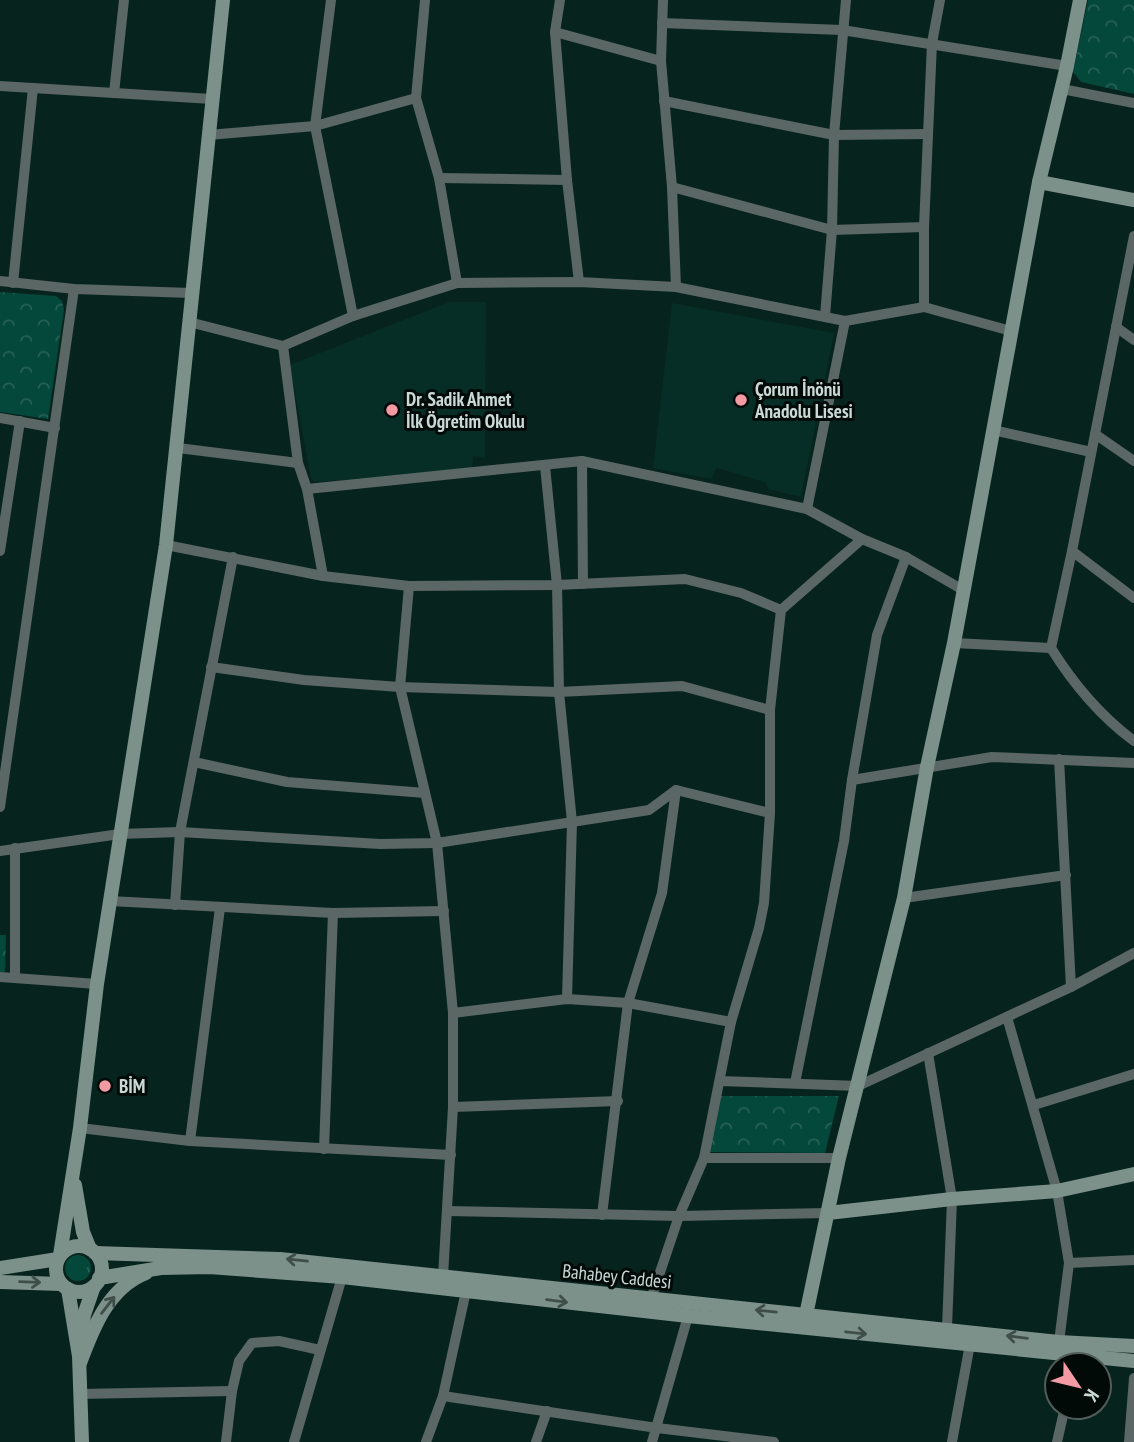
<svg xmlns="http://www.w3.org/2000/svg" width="1134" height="1442" font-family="'PT Sans Narrow',sans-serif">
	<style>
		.built { fill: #062e26 }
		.grass { fill: url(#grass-tufts) }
		.forest { fill: url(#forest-crowns) }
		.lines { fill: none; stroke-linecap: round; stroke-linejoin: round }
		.street { stroke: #5b6764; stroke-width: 10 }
		.secondary { stroke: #7d918b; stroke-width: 14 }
		.oneway { stroke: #404e4a }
		.poi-dot { fill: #f49aa3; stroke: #020a08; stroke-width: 2.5 }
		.labels { text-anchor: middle; stroke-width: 6; stroke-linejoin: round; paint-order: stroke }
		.poi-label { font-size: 19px; font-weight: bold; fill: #cad9d5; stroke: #020a08; text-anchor: start }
		.street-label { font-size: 19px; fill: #cad9d5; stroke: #020a08 }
	</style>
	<defs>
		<pattern id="grass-tufts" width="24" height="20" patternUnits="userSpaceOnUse" patternTransform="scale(1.75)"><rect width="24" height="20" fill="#04473b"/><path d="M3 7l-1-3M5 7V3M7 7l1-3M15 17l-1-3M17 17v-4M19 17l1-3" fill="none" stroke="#276156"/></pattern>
		<pattern id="forest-crowns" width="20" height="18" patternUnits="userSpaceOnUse" patternTransform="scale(1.75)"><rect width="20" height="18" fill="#04473b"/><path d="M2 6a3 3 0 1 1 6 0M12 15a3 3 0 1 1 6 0" fill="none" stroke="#276156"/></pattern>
	</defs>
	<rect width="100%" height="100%" fill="#07231d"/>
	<g class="built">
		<polygon points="449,302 486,302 485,458 473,456 472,470 315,482 311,479 290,365"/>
		<polygon points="672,303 834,333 801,497 768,489 765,482 717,468 711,479 653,468"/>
	</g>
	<circle class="grass" cx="78" cy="1268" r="13"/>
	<g class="forest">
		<polygon points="1088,0 1134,0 1134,94 1081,82 1073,72"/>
		<polygon points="0,292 56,296 62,301 64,310 48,419 0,412"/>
		<polygon points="0,935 6,935 5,972 0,972"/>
		<polygon points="721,1096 839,1096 825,1153 709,1152"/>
	</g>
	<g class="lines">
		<g class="street">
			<polyline points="331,0 315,126 353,316"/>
			<polyline points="425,0 416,98 439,178 457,283"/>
			<polyline points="560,0 555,32 567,180 579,282"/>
			<polyline points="663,0 661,61 672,187 676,287"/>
			<polyline points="662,23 842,30 1067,66"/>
			<polyline points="555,32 661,61"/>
			<polyline points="0,86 212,99"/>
			<polyline points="1062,89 1134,103"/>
			<polyline points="114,93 124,0"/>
			<polyline points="664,101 834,135 928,134"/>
			<polyline points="208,135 315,126 416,98"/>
			<polyline points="439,178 567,180"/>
			<polyline points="672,187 832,230 924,227"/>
			<path d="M 1134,236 L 1072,551 L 1051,648 C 1074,685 1099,715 1134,741"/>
			<polyline points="0,281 74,289 191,293"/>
			<polyline points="13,283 33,88"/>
			<polyline points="924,307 924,227 932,43 940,0"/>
			<polyline points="825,316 832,230 834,135 846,0"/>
			<polyline points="189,322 283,346 353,316 457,283 579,282 676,287 845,321 924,307 1011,331"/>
			<polyline points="1116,327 1134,340"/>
			<polyline points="283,346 298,463 307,489 323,576"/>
			<polyline points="0,418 55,428"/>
			<polyline points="993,430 1091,452"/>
			<polyline points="1095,434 1134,461"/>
			<polyline points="178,448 298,463"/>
			<polyline points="582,461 583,584"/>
			<polyline points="545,466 557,585 559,692 572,822 567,999"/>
			<polyline points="307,489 582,461 807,509 862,539 906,557 963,590"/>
			<polyline points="807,509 845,321"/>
			<polyline points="166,545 323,576 409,586 557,585 685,579 741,593 781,610"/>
			<polyline points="0,551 20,421"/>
			<polyline points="1072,551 1134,598"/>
			<polyline points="409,586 400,687 437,843 453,1013 453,1107 443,1276"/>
			<polyline points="954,643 1051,648"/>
			<polyline points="211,667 304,680 400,687 559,692 682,686 770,710"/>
			<polyline points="1059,759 1071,987"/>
			<polyline points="194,762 287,782 425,793"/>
			<polyline points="852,780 992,757 1134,763"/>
			<polyline points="0,807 74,289"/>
			<polyline points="15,848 15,978"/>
			<polyline points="0,851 120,834 180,832 380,844 437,843 649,810 676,790 770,813"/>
			<polyline points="904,898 1066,875"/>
			<polyline points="110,901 333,913 444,911"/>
			<polyline points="175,905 180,832 233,557"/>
			<polyline points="0,977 97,984"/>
			<polyline points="453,1013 567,999 628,1003 731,1022"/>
			<polyline points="1007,1017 1057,1191 1069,1263 1059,1342"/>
			<polyline points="928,1053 952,1199 947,1328"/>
			<polyline points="720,1081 858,1086 1071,987 1134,953"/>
			<polyline points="795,1083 844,841 852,780 877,635 906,557"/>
			<polyline points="1034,1105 1134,1074"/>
			<polyline points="453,1107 618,1101"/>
			<polyline points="80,1128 190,1141 451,1155"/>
			<polyline points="190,1141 220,908"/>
			<polyline points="324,1149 333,913"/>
			<polyline points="704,1158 839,1158"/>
			<polyline points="448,1211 679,1216 828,1213"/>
			<polyline points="602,1215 628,1003 662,893 676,790"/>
			<polyline points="1069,1263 1134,1260"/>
			<polyline points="651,1299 679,1216 704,1158 731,1022 759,928 764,903 770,813 770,710 781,610 862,539"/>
			<polyline points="80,1394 232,1391"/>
			<polyline points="443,1396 657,1428 774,1442"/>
			<polyline points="226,1442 232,1391 239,1361 252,1343 279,1341 320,1350"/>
			<polyline points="294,1442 342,1277"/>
			<polyline points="426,1442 443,1396 466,1291"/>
			<polyline points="536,1442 547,1411"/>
			<polyline points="652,1442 688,1316"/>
			<polyline points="952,1442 970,1344"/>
			<polyline points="1057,1442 1065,1407"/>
			<polyline points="1129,1442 1134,1378"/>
		</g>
		<g class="secondary">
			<polyline points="1039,182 1134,200"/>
			<polyline points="75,1185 83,1232 90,1249"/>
			<polyline points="828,1213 952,1199 1057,1191 1134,1174"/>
			<circle cx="79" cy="1269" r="23"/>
			<polyline points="95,1253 280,1259 1059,1342 1134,1346"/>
			<polyline points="60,1255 80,1128 97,984 166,545 223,0"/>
			<polyline points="0,1268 58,1259"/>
			<polyline points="99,1278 161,1268 209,1267 342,1277 688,1316 1134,1361"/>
			<polyline points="0,1282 61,1284"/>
			<polyline points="68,1289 79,1356 82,1442"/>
			<polyline points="806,1315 839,1158 904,898 927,767 954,643 1039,182 1067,66 1080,0"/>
			<polyline points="81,1341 84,1315 94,1286"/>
			<path d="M 80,1363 C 93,1328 108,1288 146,1273"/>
		</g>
	</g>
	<defs><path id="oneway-shaft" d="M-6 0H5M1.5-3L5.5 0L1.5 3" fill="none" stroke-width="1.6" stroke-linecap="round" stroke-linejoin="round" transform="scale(1.75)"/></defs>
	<g class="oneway">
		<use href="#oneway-shaft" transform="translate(297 1260) rotate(-174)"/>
		<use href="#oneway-shaft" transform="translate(30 1282) rotate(2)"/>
		<use href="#oneway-shaft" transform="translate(557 1301) rotate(7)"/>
		<use href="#oneway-shaft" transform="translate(108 1305) rotate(-52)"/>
		<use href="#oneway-shaft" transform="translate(766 1311) rotate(-174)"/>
		<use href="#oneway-shaft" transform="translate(856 1333) rotate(6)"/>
		<use href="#oneway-shaft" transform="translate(1017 1337) rotate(-173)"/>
	</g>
	<g class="poi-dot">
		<circle cx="741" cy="400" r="7"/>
		<circle cx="392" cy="410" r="7"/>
		<circle cx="105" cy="1086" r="7"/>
	</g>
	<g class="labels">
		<g class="poi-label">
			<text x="755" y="396">Çorum İnönü<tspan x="755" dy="22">Anadolu Lisesi</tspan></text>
			<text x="406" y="406">Dr. Sadik Ahmet<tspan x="406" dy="22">İlk Ögretim Okulu</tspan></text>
			<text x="119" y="1093">BİM</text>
		</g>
		<g class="street-label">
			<text transform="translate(617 1276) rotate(6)" y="7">Bahabey Caddesi</text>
		</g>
	</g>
	<g transform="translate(1078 1386) rotate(125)"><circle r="33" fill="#020a08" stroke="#525d5a" stroke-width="2"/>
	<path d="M0-5L12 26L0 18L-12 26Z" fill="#f49aa3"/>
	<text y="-10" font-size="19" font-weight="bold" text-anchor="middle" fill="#cad9d5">K</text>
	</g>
</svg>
